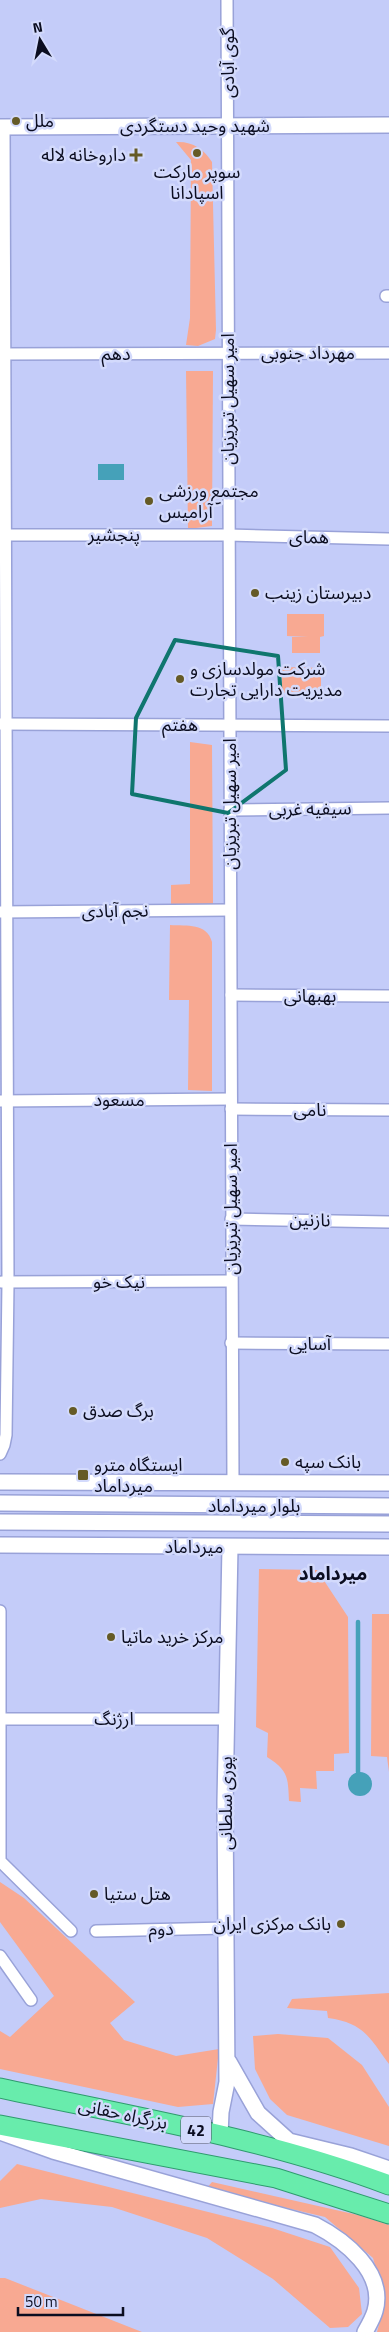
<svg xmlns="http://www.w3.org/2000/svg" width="389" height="2332" font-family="'Titillium Web','Noto Sans Arabic',sans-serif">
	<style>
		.green { fill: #f8a992 }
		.water { fill: #45a1b9 }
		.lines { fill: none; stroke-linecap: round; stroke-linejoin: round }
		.stream { stroke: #45a1b9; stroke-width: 4.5 }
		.minor-casing { stroke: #99a2d8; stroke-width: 14 }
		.secondary-casing { stroke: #99a2d8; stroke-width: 18 }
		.trunk-casing { stroke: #2f9b6e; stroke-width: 21 }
		.minor { stroke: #fff; stroke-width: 11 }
		.secondary { stroke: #fff; stroke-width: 15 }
		.trunk { stroke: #68ecac; stroke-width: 19 }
		.marked { fill: none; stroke: #0f766e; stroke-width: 4; stroke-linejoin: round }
		.poi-dot { fill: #655a26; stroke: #d3dafc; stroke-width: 2 }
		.labels { text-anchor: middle; stroke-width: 5; stroke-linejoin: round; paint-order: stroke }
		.shield { fill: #d3dafc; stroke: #474a62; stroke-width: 1 }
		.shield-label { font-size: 16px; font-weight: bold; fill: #0b0d20 }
		.street-label { font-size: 18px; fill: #0b0d20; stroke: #d3dafc }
		.poi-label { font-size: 18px; fill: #0b0d20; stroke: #d3dafc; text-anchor: start }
		.neighbourhood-label { font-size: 19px; font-weight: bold; fill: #0b0d20; stroke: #d3dafc }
	</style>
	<rect width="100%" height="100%" fill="#c4ccf9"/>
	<g class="green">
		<path d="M 176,142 C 192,141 204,149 212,162 L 216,330 L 215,339 L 198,346 L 186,345 L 190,318 L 191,160 Z"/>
		<polygon points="186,371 213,371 212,526 188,529"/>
		<polygon points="287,614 324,614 324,636 320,637 320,653 292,653 292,637 308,637 287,636"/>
		<polygon points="282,667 326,668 326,675 321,675 321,693 282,693"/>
		<polygon points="190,742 212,745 213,904 171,905 171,885 190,884"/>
		<path d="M 170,925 C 187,926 207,923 212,942 L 212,1091 L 188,1090 L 189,1000 L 169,1000 Z"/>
		<path d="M 259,1569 L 317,1570 L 348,1617 L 349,1753 L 334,1754 L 334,1771 L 316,1771 L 317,1789 L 300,1788 L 301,1802 L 289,1801 C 288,1777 288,1770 267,1757 L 268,1733 L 256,1727 Z"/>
		<polygon points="372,1614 389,1614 389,1772 387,1757 371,1756"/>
		<polygon points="0,1882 24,1898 135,2002 110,2023 124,2040 176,2056 219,2049 213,2104 178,2107 0,2069 0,2031 10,2037 54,1996 0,1922"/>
		<path d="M 389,1993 L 389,2064 C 369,2037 364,2023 328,2018 L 327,2011 L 287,2008 L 292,1999 Z"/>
		<polygon points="278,2034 328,2038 362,2065 389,2107 389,2146 287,2115 270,2099 255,2069 253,2036"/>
		<polygon points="17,2164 272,2228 330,2247 359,2288 362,2314 348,2327 330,2328 273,2279 207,2238 112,2207 41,2199 0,2208 0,2181"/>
		<polygon points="212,2182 358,2215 389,2225 389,2332 377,2332 385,2302 373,2258 325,2217 206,2189"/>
		<polygon points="0,2278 5,2278 142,2332 0,2332"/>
	</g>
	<g class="water">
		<rect x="98" y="464" width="26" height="16"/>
		<circle cx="360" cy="1784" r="12"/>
	</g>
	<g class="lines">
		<polyline class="stream" points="358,1622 358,1772"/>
		<defs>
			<g id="minor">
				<polyline points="227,0 233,1483"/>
				<polyline points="386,296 389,296"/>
				<polyline points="0,354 389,353"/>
				<polyline points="0,535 228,535 389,539"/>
				<polyline points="0,724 389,726"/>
				<polyline points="230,810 389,808"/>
				<polyline points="0,912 230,910"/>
				<polyline points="231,995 389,996"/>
				<polyline points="0,1101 231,1099"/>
				<polyline points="231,1109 389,1110"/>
				<polyline points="231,1219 389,1222"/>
				<polyline points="2,1282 231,1281"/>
				<polyline points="231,1343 389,1344"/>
				<polyline points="0,1454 4,1445 6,1435 8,1283 4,127"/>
				<polyline points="0,1611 0,1861 71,1931"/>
				<polyline points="1,1719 227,1719"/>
				<polyline points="96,1931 226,1928"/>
				<polyline points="0,1956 31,2000"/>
			</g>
			<g id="secondary">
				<polyline points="0,127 389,125"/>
				<polyline points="0,1482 389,1483"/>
				<polyline points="0,1503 389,1506"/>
				<polyline points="0,1522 389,1524"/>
				<polyline points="0,1545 389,1547"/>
				<polyline points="229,2062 258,2113 289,2141 351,2156 389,2169"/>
				<path d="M 0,2132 L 53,2151 L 315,2225 C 344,2240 386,2272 375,2311 C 373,2318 369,2325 365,2332"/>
				<polyline points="220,2135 221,2112 227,2082 225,1802 230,1547"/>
			</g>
			<g id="trunk">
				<path d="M 0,2088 C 130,2116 264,2138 389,2185"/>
				<polyline points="0,2125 276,2178 389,2214"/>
			</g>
		</defs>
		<use href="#minor" class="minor-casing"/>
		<use href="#secondary" class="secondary-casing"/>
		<use href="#trunk" class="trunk-casing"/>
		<use href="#minor" class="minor"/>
		<use href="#secondary" class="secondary"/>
		<use href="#trunk" class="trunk"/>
	</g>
	<path class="marked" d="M 175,640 L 278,656 L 286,770 L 228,813 L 132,794 L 136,718 Z"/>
	<g class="poi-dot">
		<circle cx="16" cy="121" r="5"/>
		<circle cx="197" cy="153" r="5"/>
		<path d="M133.5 147.5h5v5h5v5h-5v5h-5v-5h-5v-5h5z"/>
		<circle cx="149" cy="501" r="5"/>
		<circle cx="255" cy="593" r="5"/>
		<circle cx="180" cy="679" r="5"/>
		<circle cx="73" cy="1411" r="5"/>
		<circle cx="285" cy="1462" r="5"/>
		<rect x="77" y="1469" width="12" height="12" rx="2.5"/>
		<circle cx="111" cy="1637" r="5"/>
		<circle cx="94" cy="1894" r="5"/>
		<circle cx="341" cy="1924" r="5"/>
	</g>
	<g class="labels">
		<rect class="shield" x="181" y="2116.5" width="30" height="27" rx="4"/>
		<g class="shield-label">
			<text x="196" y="2136">42</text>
		</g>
		<g class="street-label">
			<text transform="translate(228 63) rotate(-90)" y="6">گوی آبادی</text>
			<text x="195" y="132">شهید وحید دستگردی</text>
			<text x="308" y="359">مهرداد جنوبی</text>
			<text x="116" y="360">دهم</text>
			<text transform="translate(228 399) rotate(-90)" y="6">امیر سهیل تبریزیان</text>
			<text x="114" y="541">پنجشیر</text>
			<text transform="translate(309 537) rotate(1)" y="6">همای</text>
			<text x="180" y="731">هفتم</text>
			<text transform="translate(230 804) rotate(-90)" y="6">امیر سهیل تبریزیان</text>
			<text transform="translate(310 809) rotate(-1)" y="6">سیفیه غربی</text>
			<text transform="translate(115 911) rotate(-1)" y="6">نجم آبادی</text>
			<text x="310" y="1002">بهبهانی</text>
			<text x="119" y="1106">مسعود</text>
			<text x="310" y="1116">نامی</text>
			<text transform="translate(231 1209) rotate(-90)" y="6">امیر سهیل تبریزیان</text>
			<text transform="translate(310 1220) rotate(1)" y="6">نازنین</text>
			<text x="119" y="1288">نیک خو</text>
			<text x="310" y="1350">آسایی</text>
			<text x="254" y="1512">بلوار میرداماد</text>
			<text x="194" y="1553">میرداماد</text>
			<text x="114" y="1725">ارژنگ</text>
			<text transform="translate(226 1803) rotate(-90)" y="6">پوری سلطانی</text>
			<text transform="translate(161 1929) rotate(-1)" y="6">دوم</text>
			<text transform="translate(123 2114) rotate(12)" y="6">بزرگراه حقانی</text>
		</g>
		<g class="poi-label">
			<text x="26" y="127">ملل</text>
			<text x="126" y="161" text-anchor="end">داروخانه لاله</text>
			<text x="197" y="178" text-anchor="middle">سوپر مارکت<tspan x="197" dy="21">اسپادانا</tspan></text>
			<text x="159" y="497">مجتمع ورزشی<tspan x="159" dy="21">آرامیس</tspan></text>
			<text x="265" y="599">دبیرستان زینب</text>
			<text x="190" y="675">شرکت مولدسازی و<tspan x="190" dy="21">مدیریت دارایی تجارت</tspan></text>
			<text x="83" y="1417">برگ صدق</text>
			<text x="295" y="1468">بانک سپه</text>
			<text x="94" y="1471">ایستگاه مترو<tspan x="94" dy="21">میرداماد</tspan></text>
			<text x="121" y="1643">مرکز خرید ماتیا</text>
			<text x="104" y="1900">هتل ستیا</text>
			<text x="331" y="1930" text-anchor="end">بانک مرکزی ایران</text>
		</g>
		<g class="neighbourhood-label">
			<text x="333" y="1580">میرداماد</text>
		</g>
	</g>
	<g transform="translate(40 40) rotate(350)" stroke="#d3dafc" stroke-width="4" paint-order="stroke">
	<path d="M0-4L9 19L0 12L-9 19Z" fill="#0b0d20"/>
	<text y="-8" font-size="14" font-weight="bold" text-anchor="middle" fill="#0b0d20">N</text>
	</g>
	<path d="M18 2307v8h105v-8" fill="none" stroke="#0b0d20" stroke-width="2.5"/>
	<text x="25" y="2307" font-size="15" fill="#0b0d20" stroke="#d3dafc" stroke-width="4" paint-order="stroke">50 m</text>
</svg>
